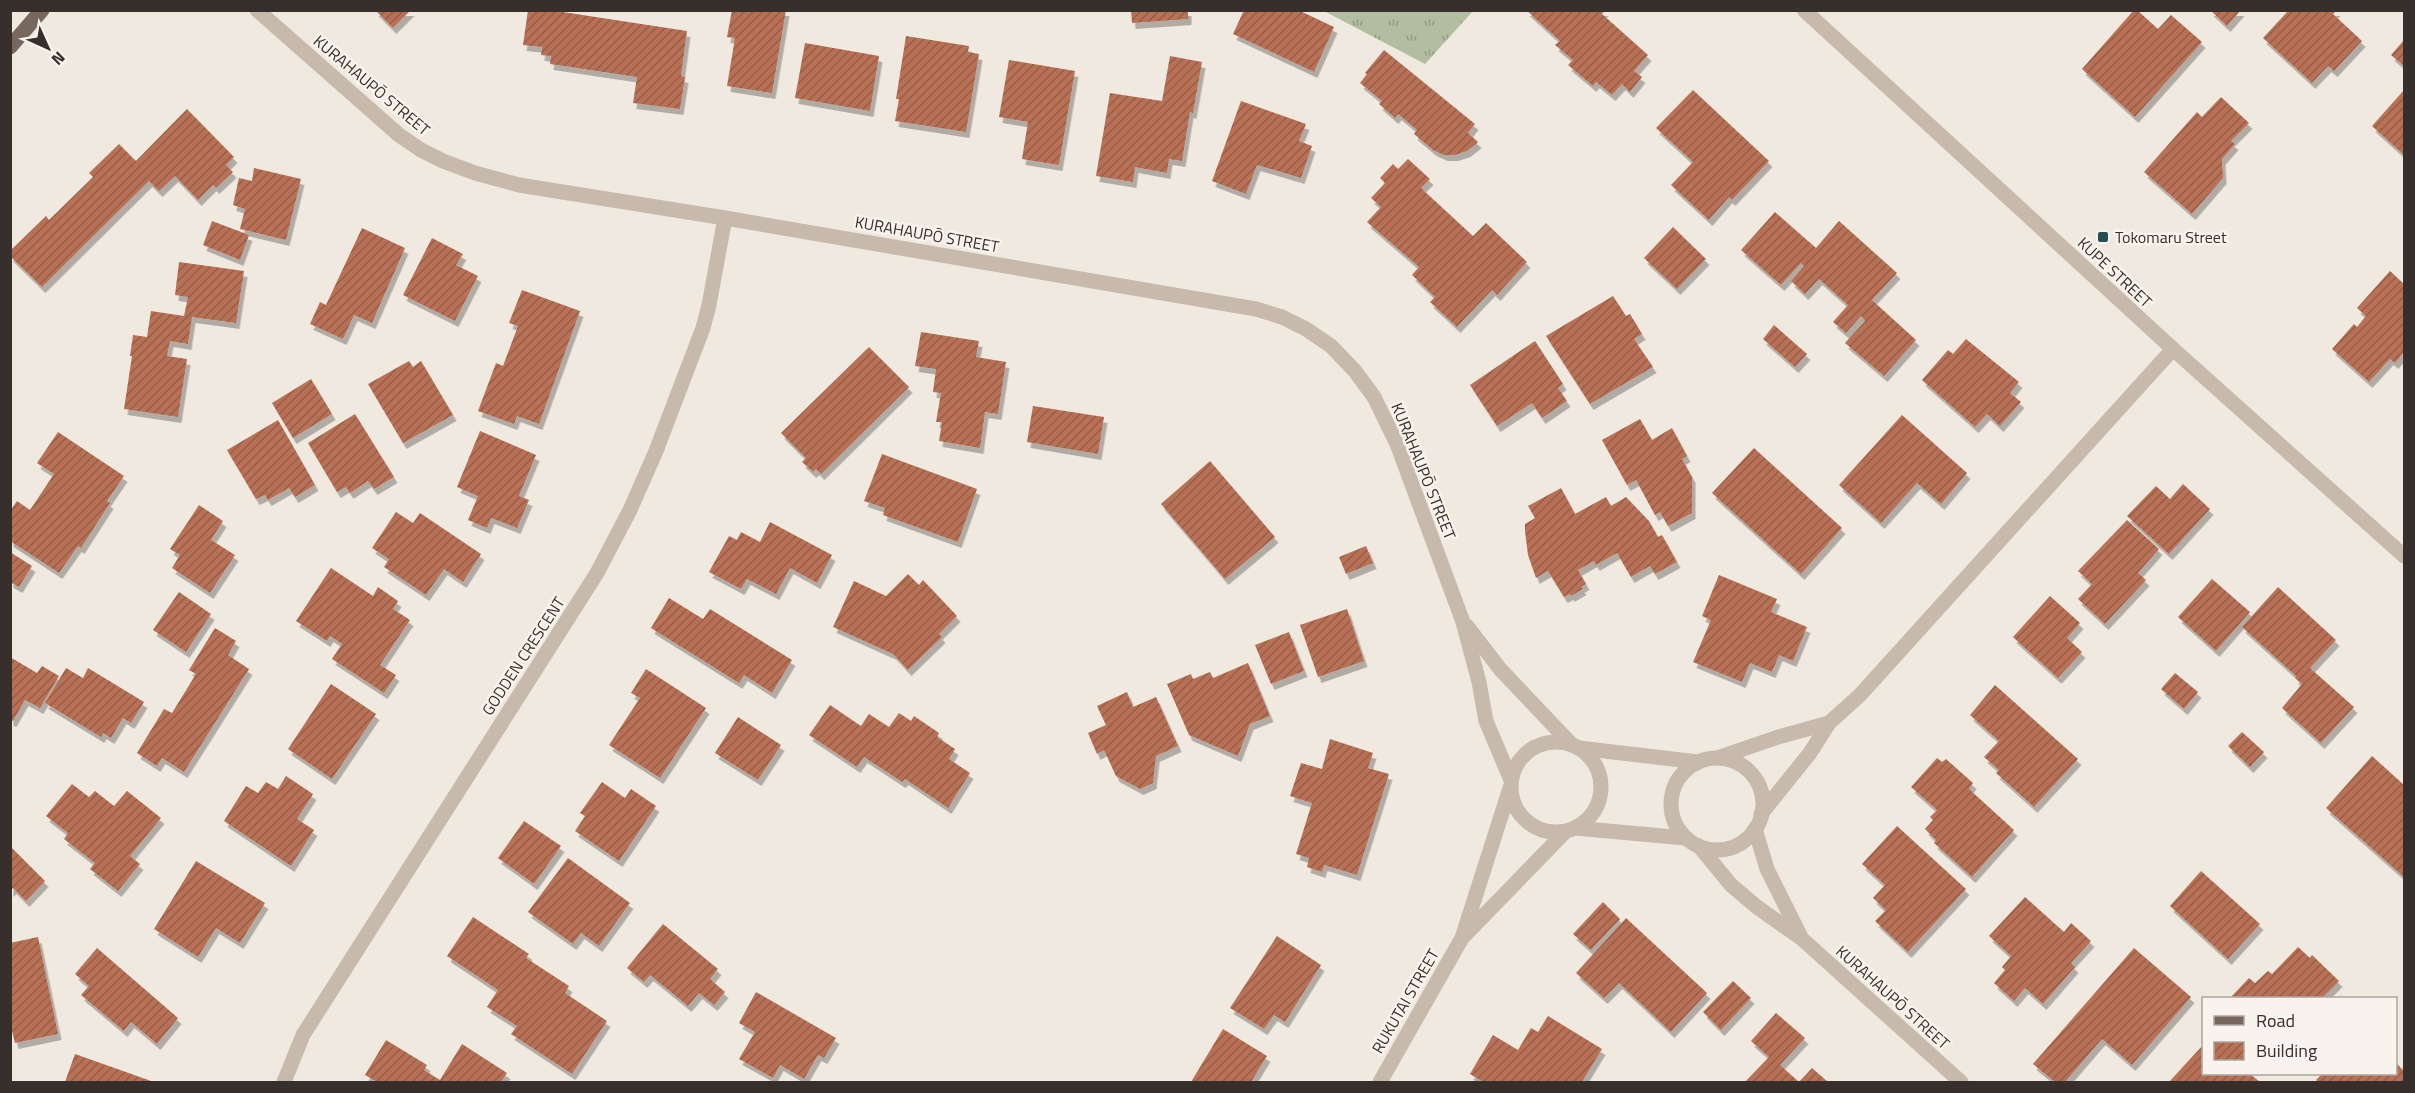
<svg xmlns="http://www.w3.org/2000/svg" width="2415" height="1093" font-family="'Titillium Web',sans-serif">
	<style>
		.grass { fill: url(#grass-tufts) }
		.building { fill: url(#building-hatch); filter: url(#shadow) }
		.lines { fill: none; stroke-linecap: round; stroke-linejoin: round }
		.minor { stroke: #c7baad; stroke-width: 15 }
		.major { stroke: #77675e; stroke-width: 15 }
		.poi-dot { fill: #254f54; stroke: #f8f3ec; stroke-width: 2 }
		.labels { text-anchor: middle; stroke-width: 5; stroke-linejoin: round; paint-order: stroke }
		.street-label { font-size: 16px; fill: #372f2b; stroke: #f8f3ec }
		.poi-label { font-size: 16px; fill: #372f2b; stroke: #f8f3ec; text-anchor: start }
	</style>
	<defs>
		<pattern id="grass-tufts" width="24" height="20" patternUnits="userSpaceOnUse" patternTransform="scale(1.5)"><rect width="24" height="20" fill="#b3bea1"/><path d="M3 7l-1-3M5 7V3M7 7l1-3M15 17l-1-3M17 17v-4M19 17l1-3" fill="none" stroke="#929b83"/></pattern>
		<pattern id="building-hatch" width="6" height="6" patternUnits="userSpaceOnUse" patternTransform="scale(1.5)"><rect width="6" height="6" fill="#b87156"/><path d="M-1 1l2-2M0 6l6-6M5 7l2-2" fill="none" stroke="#965d47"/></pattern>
		<filter id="shadow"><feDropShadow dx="3.5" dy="6" stdDeviation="0" flood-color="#0004"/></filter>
	</defs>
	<rect width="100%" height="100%" fill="#f0e9e0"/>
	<polygon class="grass" points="1324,11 1473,10 1473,11 1425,64"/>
	<g class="building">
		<polygon points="375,10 411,10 393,28"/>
		<polygon points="528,10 550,10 687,31 681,76 685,77 680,109 633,103 637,77 550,64 551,56 541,55 542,47 523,45"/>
		<polygon points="732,10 786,10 772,93 727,86 735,38 727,37"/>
		<polygon points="1131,10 1188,10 1188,19 1132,23"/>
		<polygon points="1244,10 1298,10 1334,27 1314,72 1233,34"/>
		<polygon points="1526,10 1605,10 1602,14 1648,55 1634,71 1642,77 1630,92 1622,84 1612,95 1596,82 1593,86 1568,65 1573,60 1555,45 1560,41"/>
		<polygon points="2134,10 2137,10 2158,29 2171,15 2202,42 2135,117 2082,69"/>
		<polygon points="2210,10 2241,10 2227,26"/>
		<polygon points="2289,10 2337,10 2333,14 2362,41 2334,71 2328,66 2312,83 2263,38"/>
		<polygon points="906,36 969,46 968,52 979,54 966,132 895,121 899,99 896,99"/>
		<polygon points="2404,40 2404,66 2391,55"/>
		<polygon points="805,43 879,56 870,111 795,98"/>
		<polygon points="1384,50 1475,124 1468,133 1478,142 1476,144 1467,151 1455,155 1444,155 1433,150 1414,134 1417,130 1398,114 1395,118 1379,104 1382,101 1360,83 1367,74 1365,73"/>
		<polygon points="1170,56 1202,62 1193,113 1190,112 1182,161 1169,159 1167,173 1135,167 1133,182 1096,176 1110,93 1162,101"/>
		<polygon points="1009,60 1075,71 1059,165 1022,159 1028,122 999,117"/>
		<polygon points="1693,90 1769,161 1732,200 1729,197 1709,220 1671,185 1693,162 1656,128"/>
		<polygon points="2404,90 2404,155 2372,126"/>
		<polygon points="2221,97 2249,123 2231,141 2235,144 2222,159 2223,178 2192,214 2144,172 2197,112 2202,117"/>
		<polygon points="1241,101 1306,124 1299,141 1312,146 1301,178 1257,165 1246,194 1212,181"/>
		<polygon points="187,109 234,157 226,165 233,172 216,188 213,185 198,200 175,176 159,191 149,181 42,287 10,256 10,251 46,216 49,220 93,177 89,173 119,144 136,161"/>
		<polygon points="1408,159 1430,179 1421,188 1473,236 1486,223 1527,262 1497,295 1492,290 1457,327 1430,302 1435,297 1412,275 1419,267 1367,222 1381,207 1371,198 1385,183 1380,178 1393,164 1398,169"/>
		<polygon points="254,168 301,179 286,240 240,229 245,209 233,205 239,178 252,181"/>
		<polygon points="1775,212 1816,248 1839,221 1897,273 1872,300 1916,340 1884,376 1845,343 1865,321 1861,316 1846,333 1833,322 1848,305 1819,279 1805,294 1791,281 1804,266 1801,263 1781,285 1741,250"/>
		<polygon points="212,221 249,235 240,260 203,245"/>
		<polygon points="1673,227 1706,259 1677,289 1644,258"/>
		<polygon points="362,228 405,248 372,323 354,315 343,339 310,324 320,302 326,305"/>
		<polygon points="432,238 463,254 456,265 478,276 455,321 403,295"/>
		<polygon points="179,262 244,271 236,323 192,317 188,344 170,341 167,356 187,359 178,417 124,409 132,356 130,356 133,335 147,337 151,311 184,316 188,297 175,295"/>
		<polygon points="2390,271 2404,284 2404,352 2395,363 2390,359 2369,382 2332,349 2354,324 2357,327 2366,316 2357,308"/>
		<polygon points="522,290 580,311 539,424 517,416 514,424 478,411 496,363 503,366 518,326 509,323"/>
		<polygon points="1613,296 1626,316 1630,314 1642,334 1634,339 1653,367 1590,404 1546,336"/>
		<polygon points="1774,325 1807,354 1795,367 1763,339"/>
		<polygon points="921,332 979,341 976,357 1006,362 998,414 985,412 980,448 939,441 942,422 936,422 941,393 933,392 936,369 915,366"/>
		<polygon points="1966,339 2019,382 2010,393 2021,402 2000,426 1987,414 1975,427 1922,380 1948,350 1953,354"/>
		<polygon points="1535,341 1563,384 1558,388 1567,401 1542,418 1532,403 1497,426 1470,385"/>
		<polygon points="869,347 909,387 821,474 816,469 813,472 802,462 806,458 781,433"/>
		<polygon points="409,361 413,367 421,361 453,415 403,443 368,384"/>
		<polygon points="311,379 332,414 293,438 272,403"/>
		<polygon points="1033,406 1104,417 1098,454 1027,442"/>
		<polygon points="355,414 394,477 374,489 368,481 350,493 346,487 337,492 308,443"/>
		<polygon points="1902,415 1967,473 1941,504 1917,483 1881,523 1839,485"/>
		<polygon points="1640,419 1652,440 1672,428 1687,456 1682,459 1692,477 1692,513 1668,526 1660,512 1655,515 1636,480 1627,485 1602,440"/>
		<polygon points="278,420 315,485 295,497 289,488 268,500 265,495 256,499 227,450"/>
		<polygon points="480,431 536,455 519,496 529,500 517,528 491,518 487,528 468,520 478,496 457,487"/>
		<polygon points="58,432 124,476 107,501 110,503 81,548 78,546 59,573 10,541 10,511 17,501 30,510 54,474 37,463"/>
		<polygon points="1754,448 1842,528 1801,574 1712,493"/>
		<polygon points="882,454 977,489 958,542 883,515 885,508 864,501"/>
		<polygon points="1210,461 1275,537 1225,579 1161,504"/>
		<polygon points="2183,484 2210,509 2169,554 2127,516 2156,486 2170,499"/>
		<polygon points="1561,488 1575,514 1606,497 1611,506 1626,497 1649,521 1658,537 1662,535 1677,562 1655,574 1650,566 1631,577 1617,553 1596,565 1594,561 1578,570 1586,584 1581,587 1583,589 1571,596 1570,594 1564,597 1548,571 1536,578 1528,555 1525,531 1525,524 1535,518 1528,506"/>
		<polygon points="199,505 223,521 211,540 235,555 210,593 172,568 180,555 170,549"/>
		<polygon points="396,512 413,523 420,513 481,554 463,582 444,569 426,595 384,567 389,559 372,548"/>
		<polygon points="2127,520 2159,549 2138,573 2146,580 2105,624 2078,599 2092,584 2078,571"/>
		<polygon points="770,522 832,555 817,583 790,568 776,594 747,579 741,589 709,572 729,536 737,540 741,532 760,542"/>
		<polygon points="1366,546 1373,563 1346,574 1339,557"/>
		<polygon points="10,552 32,566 19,587 10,582"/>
		<polygon points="331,568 373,596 378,587 398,601 393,609 410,620 380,665 396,675 384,693 332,659 342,644 330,636 327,641 296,621"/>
		<polygon points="908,574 919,585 923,580 957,616 939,634 942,637 908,670 893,654 833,627 854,581 886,596"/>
		<polygon points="1719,575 1777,599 1771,612 1807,627 1793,661 1779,655 1772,672 1750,663 1742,682 1693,662 1711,620 1702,616"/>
		<polygon points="2212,579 2250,612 2216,651 2178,617"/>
		<polygon points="2278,587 2336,640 2310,668 2354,707 2321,743 2282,708 2302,684 2295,678 2296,676 2242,627"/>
		<polygon points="179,592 211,614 186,652 153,630"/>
		<polygon points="2050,596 2080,623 2067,638 2082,652 2058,678 2013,637"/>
		<polygon points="669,598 703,619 710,609 792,660 772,693 744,675 739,683 651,628"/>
		<polygon points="1347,609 1364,661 1318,677 1300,625"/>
		<polygon points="215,628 236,641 228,655 249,669 184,772 162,758 157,766 137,753 164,709 172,713 196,674 189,670"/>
		<polygon points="1289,632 1304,671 1271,684 1255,645"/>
		<polygon points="10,657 37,673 42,666 59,676 40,708 25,700 13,721 10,720"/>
		<polygon points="1248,663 1270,716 1250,724 1238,756 1189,735 1167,684 1191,674 1193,679 1210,672 1213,678"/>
		<polygon points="66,668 83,678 88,668 144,702 131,723 123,718 111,738 103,733 101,737 45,703"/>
		<polygon points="646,669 706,708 660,778 609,745 640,698 631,693"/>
		<polygon points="2175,673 2198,692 2184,709 2161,689"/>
		<polygon points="331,684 376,714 332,779 288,749"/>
		<polygon points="1995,685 2078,759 2034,807 1996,773 1999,770 1984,757 1999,741 1970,715"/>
		<polygon points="1127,692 1133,707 1156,697 1178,746 1156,756 1153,783 1140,789 1116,776 1104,750 1097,754 1088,733 1106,725 1097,706"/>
		<polygon points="830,705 861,726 869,714 889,727 899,713 911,721 914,716 939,733 937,737 955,749 949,759 970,773 948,808 905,779 902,782 864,757 857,767 809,735"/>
		<polygon points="738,717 781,745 758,780 715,753"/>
		<polygon points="2242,732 2264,752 2250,767 2228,746"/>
		<polygon points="1330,739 1373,753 1368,768 1389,774 1357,875 1324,865 1322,872 1307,867 1309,858 1296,854 1312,803 1290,796 1301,763 1322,769"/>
		<polygon points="2372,756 2404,785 2404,877 2326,808"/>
		<polygon points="1937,758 1942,762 1946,759 1973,783 1969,789 2014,830 1972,877 1934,843 1936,840 1925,829 1933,820 1930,817 1937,810 1911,787"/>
		<polygon points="286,776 313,794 297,819 314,830 291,866 224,821 246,786 258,793 266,782 278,789"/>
		<polygon points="602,782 625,798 631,789 656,806 619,861 575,831 585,816 580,813"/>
		<polygon points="72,784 89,797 95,791 114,806 127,791 161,818 130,856 140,864 118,891 90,869 95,863 64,839 68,833 46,816"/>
		<polygon points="524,821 561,846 534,884 498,858"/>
		<polygon points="1897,826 1966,889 1908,952 1875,921 1886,910 1873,898 1885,885 1862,864"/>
		<polygon points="10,846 45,881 26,901 13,888 10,891"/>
		<polygon points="568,858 630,903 599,946 581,933 573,944 528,912"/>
		<polygon points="196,861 265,903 240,943 216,928 198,957 154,929"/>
		<polygon points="2201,871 2260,924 2228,959 2170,906"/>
		<polygon points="2025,897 2064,932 2071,923 2091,941 2071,963 2075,967 2043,1004 2025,988 2014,1001 1994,983 2005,970 2002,967 2011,956 1989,936"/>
		<polygon points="1603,902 1620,919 1591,950 1573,934"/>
		<polygon points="473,917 529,954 526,958 569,986 565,993 607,1021 572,1074 511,1034 517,1026 487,1007 498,990 447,956"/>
		<polygon points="1626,918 1707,993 1671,1032 1619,983 1604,998 1576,973"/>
		<polygon points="663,924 718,969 710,979 725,992 714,1005 699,993 688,1006 650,975 644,982 627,968"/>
		<polygon points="1277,936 1321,965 1285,1022 1274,1015 1264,1029 1230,1008"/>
		<polygon points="38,937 58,1034 15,1043 10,1023 10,943"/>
		<polygon points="2298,947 2310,958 2312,955 2339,981 2322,998 2230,998 2249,978 2255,983 2268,971 2272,974"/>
		<polygon points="97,948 178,1018 157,1044 131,1022 124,1031 81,995 89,986 75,974"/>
		<polygon points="2134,948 2191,997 2132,1065 2102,1039 2065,1082 2055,1082 2033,1064"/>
		<polygon points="1733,981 1751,998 1721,1030 1703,1012"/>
		<polygon points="756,992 836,1038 824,1058 818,1055 804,1079 780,1065 773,1078 739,1059 755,1032 739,1023"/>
		<polygon points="1776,1013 1805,1038 1780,1065 1799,1082 1812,1068 1828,1082 1745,1082 1769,1057 1751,1041"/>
		<polygon points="1548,1016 1602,1049 1582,1082 1483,1082 1470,1074 1493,1035 1518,1050 1531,1028 1538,1032"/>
		<polygon points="1223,1029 1267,1056 1251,1082 1191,1082"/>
		<polygon points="386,1040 427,1065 424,1070 440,1080 462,1044 507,1073 501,1082 377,1082 365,1075"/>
		<polygon points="2204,1044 2204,1074 2250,1074 2260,1082 2169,1082"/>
		<polygon points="75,1054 154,1082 65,1082"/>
		<polygon points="2396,1063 2404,1071 2404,1082 2318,1082 2316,1080 2322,1074 2396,1074"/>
	</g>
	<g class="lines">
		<g class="minor">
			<polyline points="257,10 399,135 421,150 443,161 475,173 519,185 725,218 1256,309 1282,317 1306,329 1331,346 1355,371 1374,397 1397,444 1463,622 1479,682 1486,721 1511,780"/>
			<polyline points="1804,10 2173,349 2404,556"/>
			<polyline points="1467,626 1500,669 1572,745"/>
			<circle cx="1556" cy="787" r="45"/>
			<polyline points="1579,748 1698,762"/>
			<polyline points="1717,758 1778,737 1829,723"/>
			<circle cx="1717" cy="804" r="46"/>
			<polyline points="1761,814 1810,753 1829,723 1860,695 2173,349"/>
			<polyline points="1575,828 1685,838"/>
			<polyline points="1755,829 1767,869 1800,935"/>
			<polyline points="1699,846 1731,885 1757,907 1801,938 1961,1082"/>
			<polyline points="1464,936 1565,832"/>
			<polyline points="284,1082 303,1035 597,573 630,510 656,451 703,328 709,305 725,218"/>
			<polyline points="1380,1082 1462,938 1510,788"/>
		</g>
		<polyline class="major" points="10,47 42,10"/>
	</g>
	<rect class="poi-dot" x="2097" y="231" width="12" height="12" rx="3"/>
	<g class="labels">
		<g class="street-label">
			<text transform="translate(372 85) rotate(40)" y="6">KURAHAUPŌ STREET</text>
			<text transform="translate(927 234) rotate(10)" y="6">KURAHAUPŌ STREET</text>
			<text transform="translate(2115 272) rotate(43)" y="6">KUPE STREET</text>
			<text transform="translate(1424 471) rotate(68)" y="6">KURAHAUPŌ STREET</text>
			<text transform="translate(523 656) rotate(-57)" y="6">GODDEN CRESCENT</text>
			<text transform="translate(1893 997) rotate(42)" y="6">KURAHAUPŌ STREET</text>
			<text transform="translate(1405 1001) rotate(-60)" y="6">RUKUTAI STREET</text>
		</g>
		<g class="poi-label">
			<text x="2115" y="243">Tokomaru Street</text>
		</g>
	</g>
	<rect width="2415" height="1093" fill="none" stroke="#372f2b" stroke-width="24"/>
	<rect x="2202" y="997" width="195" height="78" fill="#f8f3ec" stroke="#aba59f" stroke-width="1.5"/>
	<rect x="2214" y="1016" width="30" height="9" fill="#77675e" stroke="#aba59f" stroke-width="1.5"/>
	<text x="2256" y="1027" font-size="18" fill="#372f2b">Road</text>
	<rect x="2214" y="1042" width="30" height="18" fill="url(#building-hatch)" stroke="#aba59f" stroke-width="1.5"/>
	<text x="2256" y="1057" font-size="18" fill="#372f2b">Building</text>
	<g transform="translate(48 48) rotate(135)" stroke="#f8f3ec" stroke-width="4.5" paint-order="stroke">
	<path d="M0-4.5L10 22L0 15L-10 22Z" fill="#372f2b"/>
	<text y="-9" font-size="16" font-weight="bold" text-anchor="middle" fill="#372f2b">N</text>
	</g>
</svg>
